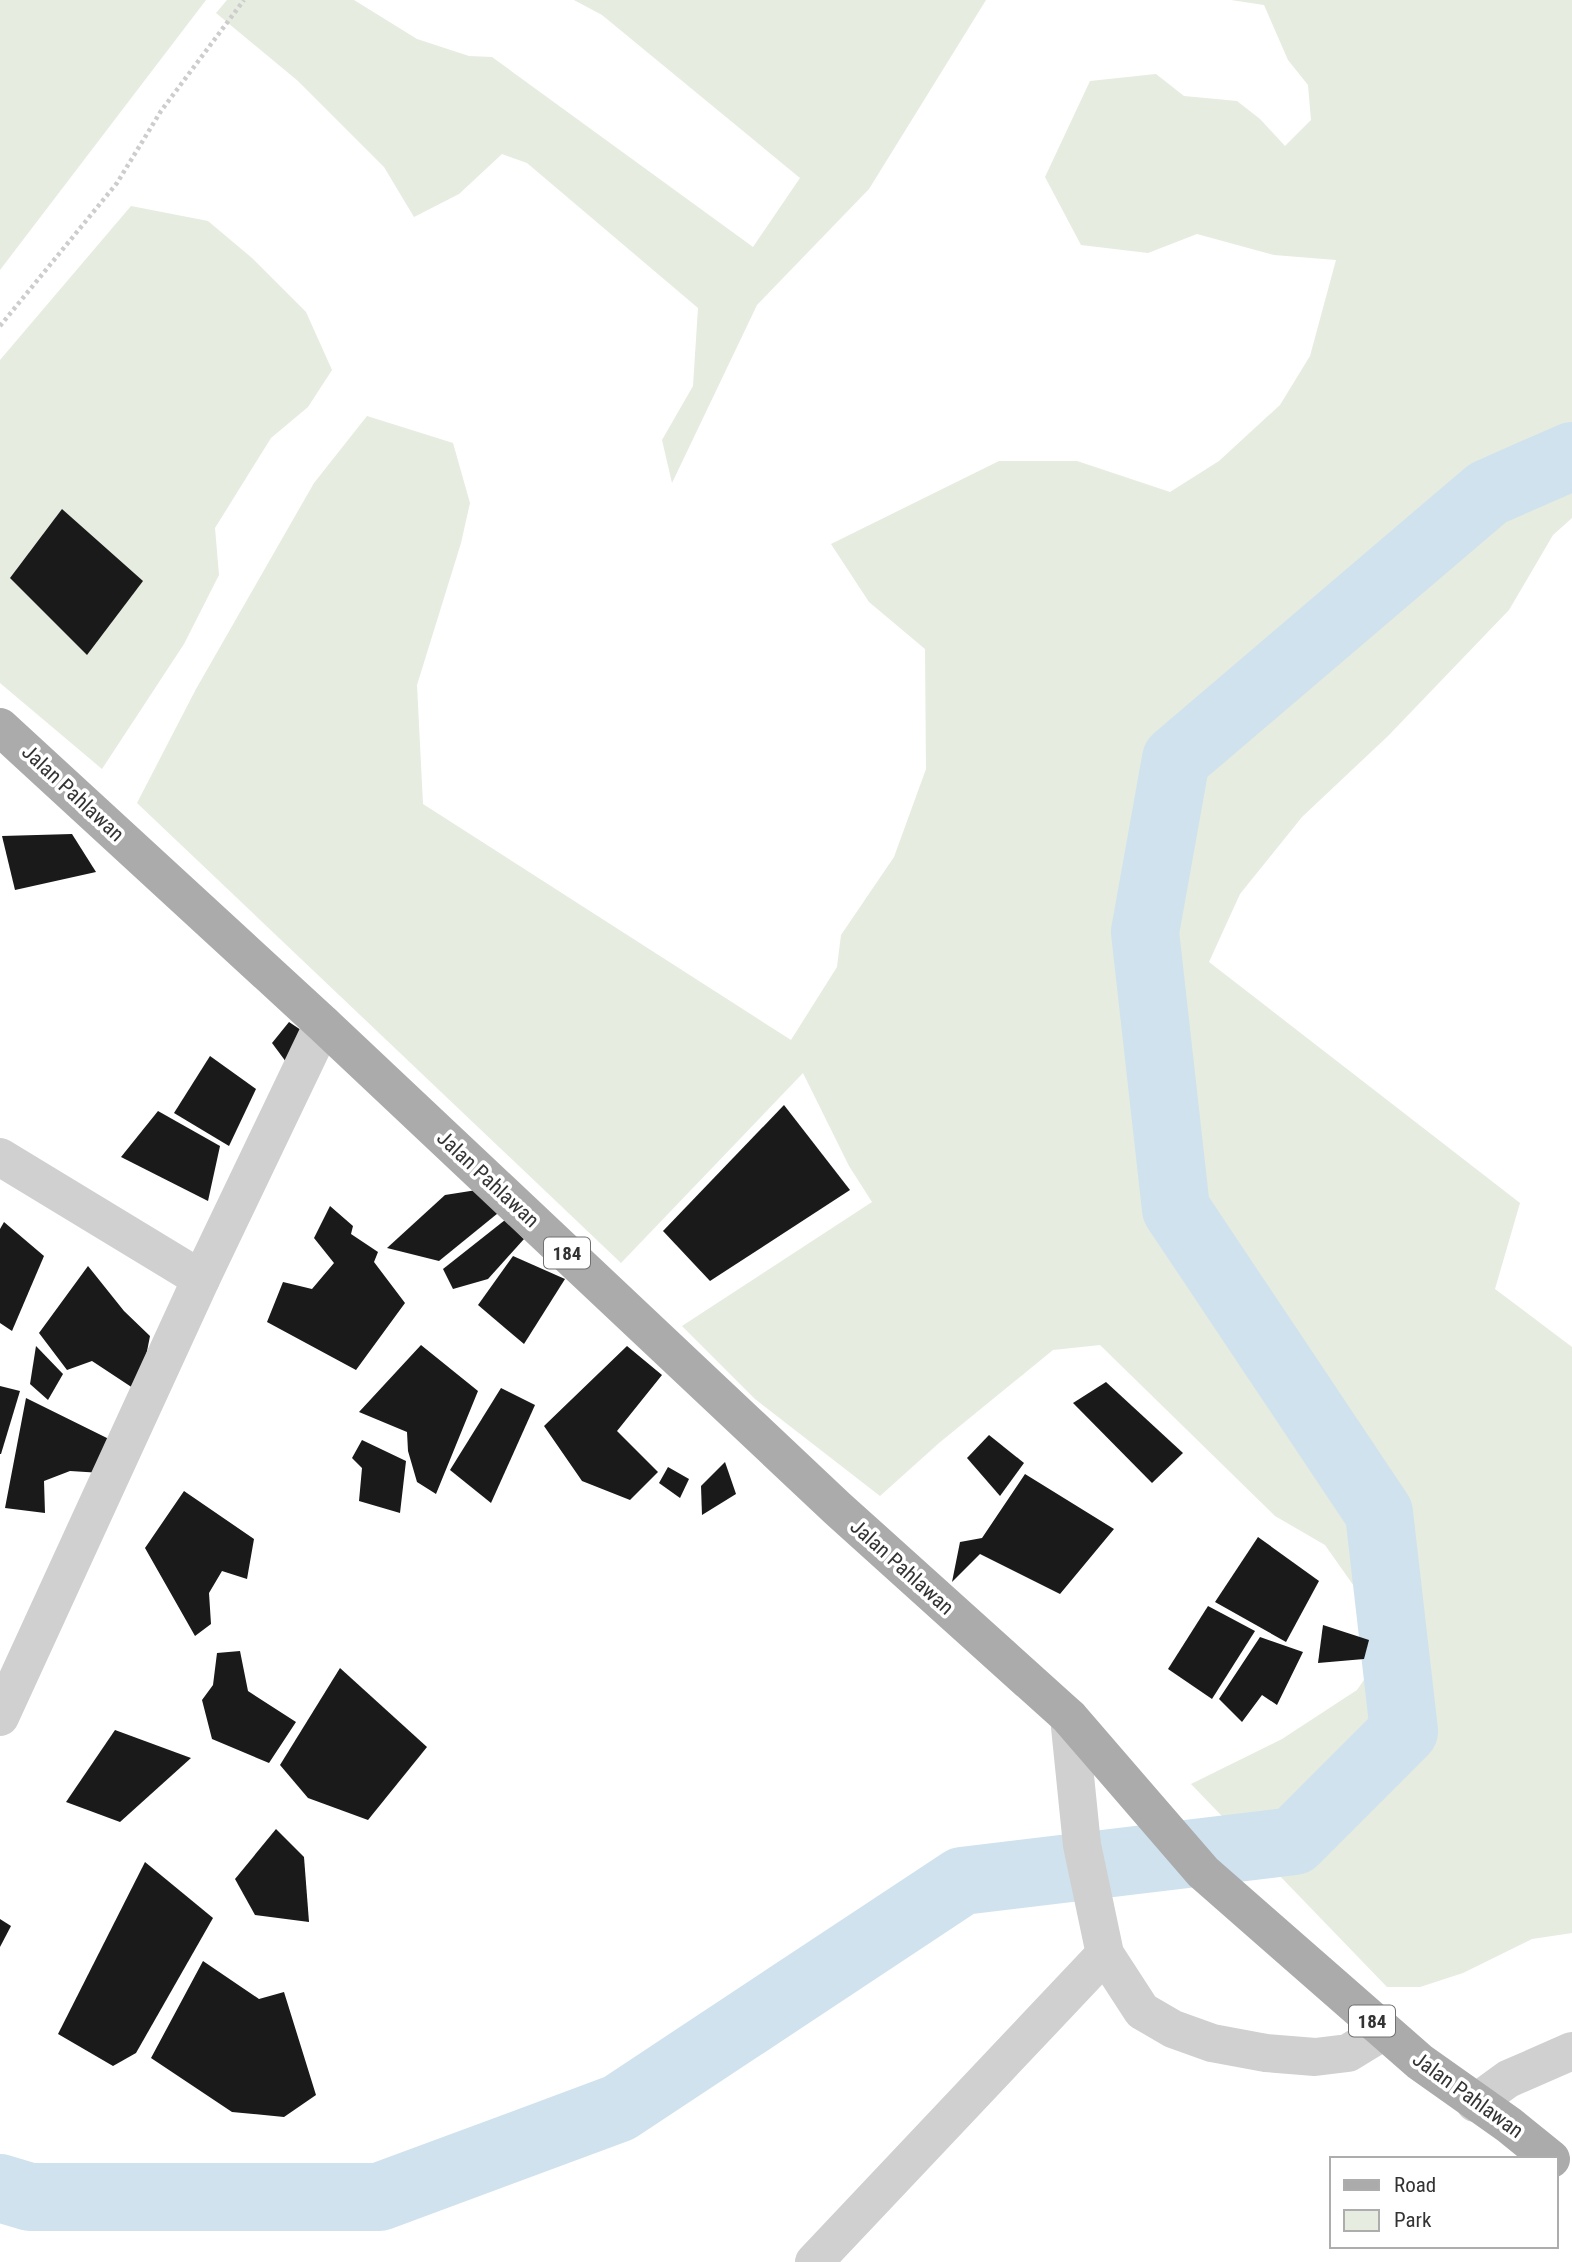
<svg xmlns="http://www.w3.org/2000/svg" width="1572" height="2262" font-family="'Roboto Condensed',sans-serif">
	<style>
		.green { fill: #e6ecdf }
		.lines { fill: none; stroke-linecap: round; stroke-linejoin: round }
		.river { stroke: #cfe2ee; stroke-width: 68 }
		.building { fill: #1a1a1a }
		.path { stroke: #cdcdcd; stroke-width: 4.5; stroke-dasharray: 3.5 3.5; stroke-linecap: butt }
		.minor { stroke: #d0d0d0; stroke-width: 38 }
		.major { stroke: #ababab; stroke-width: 38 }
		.labels { text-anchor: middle; stroke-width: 7; stroke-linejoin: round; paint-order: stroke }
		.shield { fill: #fff; stroke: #707070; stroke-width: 2 }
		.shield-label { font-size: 19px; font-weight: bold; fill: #333 }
		.street-label { font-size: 21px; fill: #333; stroke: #fff }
	</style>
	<rect width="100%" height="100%" fill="#fff"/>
	<g class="green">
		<polygon points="0,0 206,0 0,270"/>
		<polygon points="227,0 354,0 417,39 469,56 492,57 753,247 800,178 602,15 574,0 986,0 869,189 757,305 672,483 662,440 693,386 698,308 527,163 502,154 459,194 414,217 384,167 298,81 216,13"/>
		<polygon points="1231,0 1572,0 1572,518 1553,535 1509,610 1388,736 1302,817 1240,894 1209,962 1520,1203 1495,1289 1572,1347 1572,1933 1532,1939 1463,1973 1420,1987 1387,1987 1191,1784 1282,1739 1357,1690 1375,1664 1375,1616 1325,1545 1275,1516 1100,1345 1053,1350 939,1443 880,1496 755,1399 682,1326 872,1202 849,1166 803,1073 621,1263 137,803 196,689 314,483 367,416 453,443 470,503 461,543 417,685 423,804 791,1040 837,967 841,935 894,857 926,769 925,649 869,602 831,544 999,461 1077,461 1170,492 1219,461 1280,405 1310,356 1336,260 1274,255 1197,234 1148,253 1081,245 1045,177 1090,81 1156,74 1184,96 1237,101 1260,119 1285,146 1311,120 1308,85 1288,60 1264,5"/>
		<polygon points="131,206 208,221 252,258 306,312 332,370 308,407 271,438 215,528 219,575 184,644 102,769 0,683 0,360"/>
	</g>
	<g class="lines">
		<polyline class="river" points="0,2188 30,2197 379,2197 619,2108 962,1881 1294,1841 1404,1731 1379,1513 1176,1209 1145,932 1176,759 1488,493 1572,456"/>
	</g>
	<g class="building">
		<polygon points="62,509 143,581 87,655 10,578"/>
		<polygon points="72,834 96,872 15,890 2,836"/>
		<polygon points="289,1022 310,1036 292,1070 272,1043"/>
		<polygon points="210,1056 256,1089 229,1146 174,1113"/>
		<polygon points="784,1105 850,1190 710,1281 663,1231"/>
		<polygon points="158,1111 220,1146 208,1201 121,1157"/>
		<polygon points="483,1189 503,1209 439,1261 387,1248 445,1195"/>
		<polygon points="330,1206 353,1226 351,1234 378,1252 374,1262 405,1303 356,1370 267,1322 283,1282 312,1289 334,1263 314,1238"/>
		<polygon points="505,1220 524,1239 488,1279 453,1289 443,1269"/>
		<polygon points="4,1222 44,1256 12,1331 0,1323 0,1229"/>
		<polygon points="513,1256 565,1279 524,1344 478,1305"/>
		<polygon points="88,1266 124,1311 150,1336 139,1392 92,1361 67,1370 39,1333"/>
		<polygon points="421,1345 478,1391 436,1494 417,1482 408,1451 407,1432 359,1412"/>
		<polygon points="36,1346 63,1374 48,1400 30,1384"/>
		<polygon points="627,1346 662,1375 617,1431 658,1472 630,1500 582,1481 544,1426"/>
		<polygon points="1106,1382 1183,1453 1152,1483 1073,1403"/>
		<polygon points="0,1386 20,1391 1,1454 0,1454"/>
		<polygon points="501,1388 535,1405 491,1503 450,1470"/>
		<polygon points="26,1398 113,1441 102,1473 70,1471 44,1481 45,1513 5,1508"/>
		<polygon points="989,1435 1024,1463 1000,1496 967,1458"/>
		<polygon points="362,1440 406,1461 400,1513 359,1501 362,1468 352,1458"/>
		<polygon points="725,1462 736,1494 702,1515 701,1486"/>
		<polygon points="668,1467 689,1479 680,1498 659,1483"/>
		<polygon points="1025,1474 1114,1529 1060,1594 980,1554 952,1582 960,1542 982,1538"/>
		<polygon points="184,1491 254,1539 247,1579 222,1571 209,1593 211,1624 195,1636 145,1548"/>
		<polygon points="1258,1537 1319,1581 1286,1642 1215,1602"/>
		<polygon points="1208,1606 1255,1631 1212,1699 1168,1669"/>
		<polygon points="1323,1625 1369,1640 1364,1659 1318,1663"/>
		<polygon points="1260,1637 1303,1652 1277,1705 1262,1695 1242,1722 1219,1699"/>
		<polygon points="240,1651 248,1691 296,1722 269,1763 212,1739 202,1700 213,1685 217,1653"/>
		<polygon points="340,1668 427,1747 368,1820 308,1798 280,1765"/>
		<polygon points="115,1730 191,1758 120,1822 66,1802"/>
		<polygon points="276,1829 304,1857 309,1922 255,1915 235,1879"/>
		<polygon points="145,1862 213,1918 136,2053 113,2066 58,2034"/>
		<polygon points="0,1919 11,1926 0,1947"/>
		<polygon points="203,1961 259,1999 284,1992 316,2095 284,2117 232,2112 151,2058"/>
	</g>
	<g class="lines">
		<polyline class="path" points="0,326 117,183 161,111 244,0"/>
		<g class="minor">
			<polyline points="0,1157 201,1279"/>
			<polyline points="0,1717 201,1279 323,1024"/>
			<polyline points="1069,1717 1082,1845 1105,1954 1142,2011 1173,2029 1212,2043 1266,2053 1315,2057 1348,2053 1384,2031"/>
			<polyline points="1475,2103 1508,2079 1572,2051"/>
			<polyline points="814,2262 1105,1954"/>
		</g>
		<polyline class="major" points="0,727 323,1024 837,1508 1069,1717 1203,1872 1420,2062 1509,2125 1551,2159"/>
	</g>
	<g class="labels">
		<g class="shield">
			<rect x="544" y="1237.5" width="46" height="31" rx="5"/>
			<rect x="1349" y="2005.5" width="46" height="31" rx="5"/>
		</g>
		<g class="shield-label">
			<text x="567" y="1260">184</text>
			<text x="1372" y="2028">184</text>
		</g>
		<g class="street-label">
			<text transform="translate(73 793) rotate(43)" y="7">Jalan Pahlawan</text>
			<text transform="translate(488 1179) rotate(43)" y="7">Jalan Pahlawan</text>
			<text transform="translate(902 1567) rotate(42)" y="7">Jalan Pahlawan</text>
			<text transform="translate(1468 2095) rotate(36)" y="7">Jalan Pahlawan</text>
		</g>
	</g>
	<rect x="1330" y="2157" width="228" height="91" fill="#ffffff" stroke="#adadad" stroke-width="2"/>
	<rect x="1344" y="2180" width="35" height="10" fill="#ababab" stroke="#adadad" stroke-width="2"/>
	<text x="1394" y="2192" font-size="21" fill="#333333">Road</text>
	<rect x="1344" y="2210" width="35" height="21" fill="#e6ecdf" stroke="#adadad" stroke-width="2"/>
	<text x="1394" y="2227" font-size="21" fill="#333333">Park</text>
</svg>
